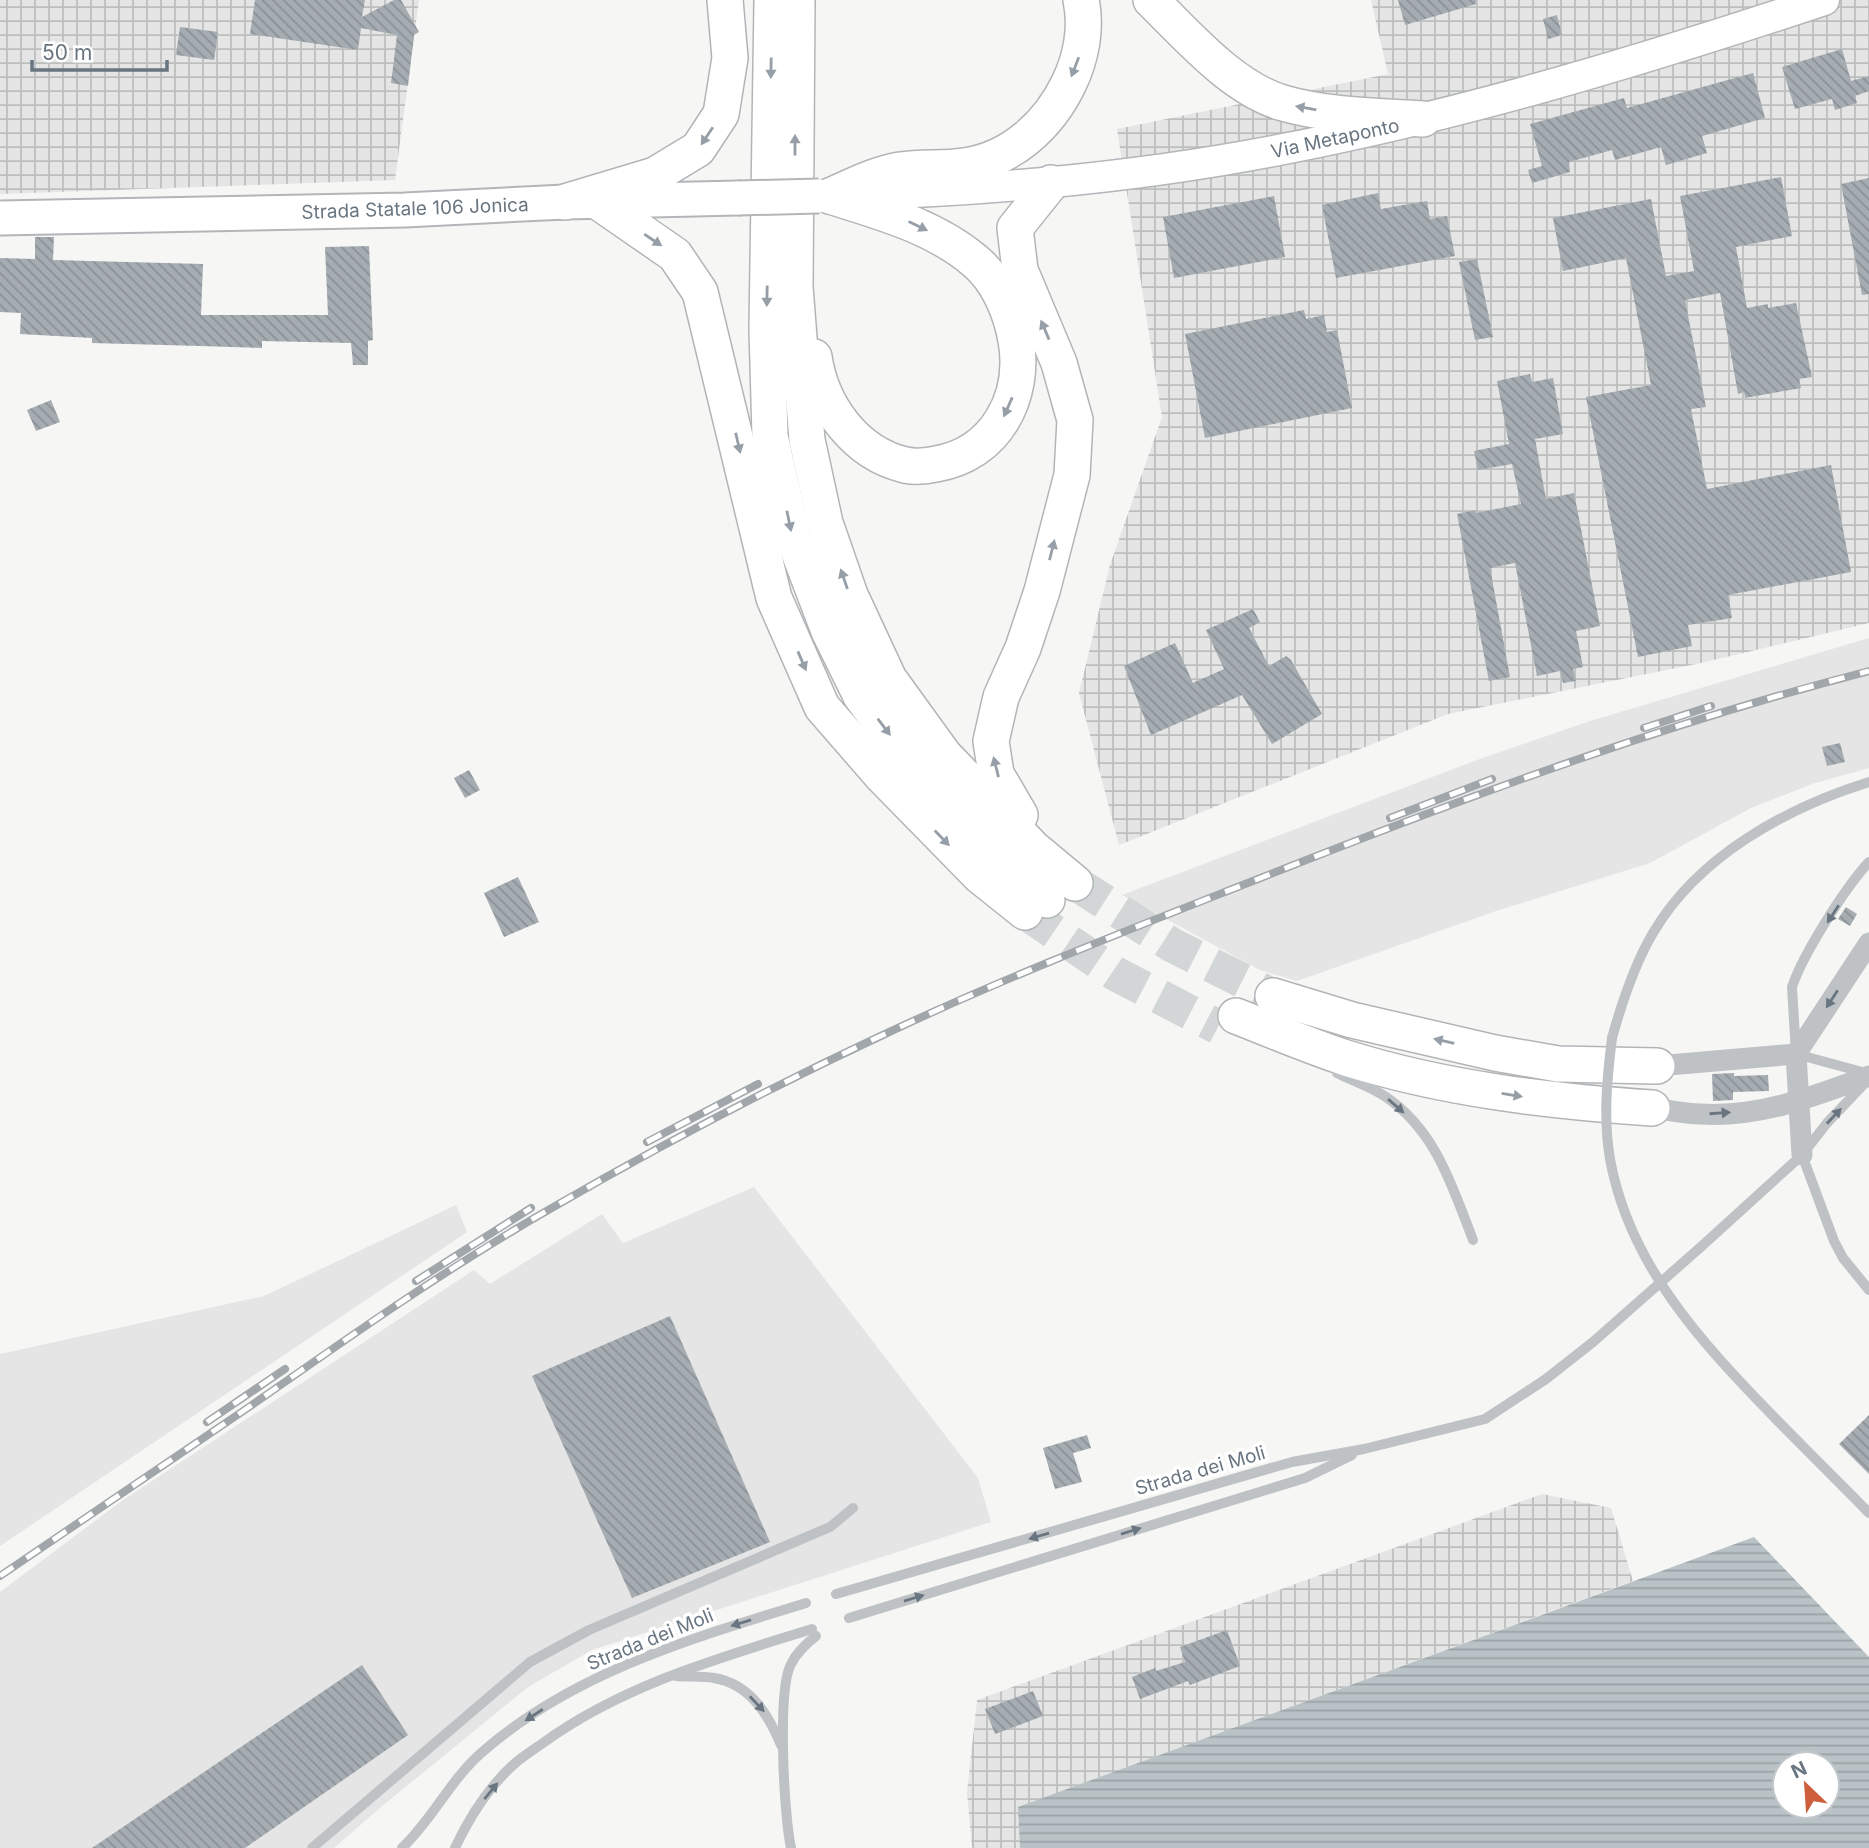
<svg xmlns="http://www.w3.org/2000/svg" width="1869" height="1848" font-family="Inter,sans-serif">
	<style>
		.built { fill: #e4e5e4 }
		.industrial { fill: url(#industrial-grid) }
		.water { fill: url(#water-rules); fill-rule: evenodd }
		.building { fill: url(#building-back-hatch) }
		.lines { fill: none; stroke-linecap: round; stroke-linejoin: round }
		.trunk-tunnel { stroke: #d3d6d7; stroke-width: 35; stroke-dasharray: 35 18; stroke-linecap: butt }
		.secondary-casing { stroke: #b3b7bb; stroke-width: 33 }
		.primary-casing { stroke: #b2b6b9; stroke-width: 37 }
		.trunk-casing { stroke: #b2b5b8; stroke-width: 38 }
		.service { stroke: #bec2c5; stroke-width: 10 }
		.minor { stroke: #bec2c5; stroke-width: 21 }
		.secondary { stroke: #fff; stroke-width: 30 }
		.primary { stroke: #fff; stroke-width: 33 }
		.trunk { stroke: #fff; stroke-width: 35 }
		.rail-casing { stroke: #a0a6aa; stroke-width: 8 }
		.rail { stroke: #fff; stroke-width: 5; stroke-dasharray: 16; stroke-linecap: butt }
		.primary-bridge-casing { stroke: #b2b6b9; stroke-width: 37; stroke-linecap: butt }
		.service-bridge { stroke: #bec2c5; stroke-width: 10 }
		.primary-bridge { stroke: #fff; stroke-width: 33 }
		.oneway { fill: #969fa7 }
		.oneway2 { fill: #697681 }
		.labels { text-anchor: middle; stroke-width: 7; stroke-linejoin: round; paint-order: stroke }
		.street-label { font-size: 19px; fill: #697681; stroke: #fff }
	</style>
	<defs>
		<pattern id="industrial-grid" width="8" height="8" patternUnits="userSpaceOnUse" patternTransform="scale(1.75)"><rect width="8" height="8" fill="#e4e5e4"/><path d="M0 4h8M4 0v8" fill="none" stroke="#bdbebe"/></pattern>
		<pattern id="water-rules" width="6" height="5" patternUnits="userSpaceOnUse" patternTransform="scale(1.75)"><rect width="6" height="5" fill="#b9c2c6"/><path d="M0 2.5h6" fill="none" stroke="#9aa2a6"/></pattern>
		<pattern id="building-back-hatch" width="6" height="6" patternUnits="userSpaceOnUse" patternTransform="scale(1.75)"><rect width="6" height="6" fill="#a6adb2"/><path d="M-1 5l2 2M0 0l6 6M5-1l2 2" fill="none" stroke="#8b9196"/></pattern>
	</defs>
	<rect width="100%" height="100%" fill="#f6f6f4"/>
	<g class="built">
		<polygon points="1869,638 1869,768 1812,784 1751,808 1650,863 1496,911 1297,981 1260,970 1122,895 1477,760 1590,721"/>
		<polygon points="754,1187 978,1478 991,1522 592,1650 528,1687 381,1807 334,1848 0,1848 0,1592 123,1500 474,1270 490,1284 602,1214 623,1243"/>
		<polygon points="456,1205 467,1232 0,1546 0,1354 264,1296"/>
	</g>
	<g class="industrial">
		<polygon points="0,0 419,0 395,180 0,194"/>
		<polygon points="1371,0 1869,0 1869,623 1701,663 1448,714 1119,845 1079,693 1110,565 1162,417 1117,129 1388,74"/>
		<polygon points="1542,1494 1611,1508 1633,1581 1019,1807 1020,1848 972,1848 967,1793 977,1700"/>
	</g>
	<path class="water" d="M 1754,1537 L 1869,1657 L 1869,1848 L 1020,1848 L 1018,1807 ZM 1785,1764 L 1827,1764 L 1827,1806 L 1785,1806 Z"/>
	<g class="building">
		<polygon points="255,0 365,0 362,17 394,0 401,0 419,32 414,35 408,86 391,83 397,35 361,28 358,50 250,34"/>
		<polygon points="1398,0 1476,0 1476,4 1405,25"/>
		<polygon points="1557,15 1562,35 1548,39 1543,19"/>
		<polygon points="180,27 218,32 214,60 176,55"/>
		<polygon points="1842,49 1851,81 1869,76 1869,91 1855,96 1857,103 1835,110 1832,99 1795,109 1782,67"/>
		<polygon points="1753,73 1765,118 1702,136 1707,153 1666,165 1661,147 1615,160 1612,150 1569,162 1570,172 1532,183 1528,170 1542,166 1530,124 1624,98 1627,108"/>
		<polygon points="1781,177 1792,236 1736,247 1747,308 1768,304 1768,308 1796,303 1812,377 1799,379 1801,388 1745,398 1744,392 1738,394 1720,293 1685,300 1706,407 1691,409 1707,489 1831,465 1851,572 1728,595 1732,618 1688,625 1692,646 1638,657 1586,397 1651,385 1626,258 1563,271 1553,218 1651,199 1666,276 1694,271 1680,196"/>
		<polygon points="1869,178 1869,294 1862,295 1841,184"/>
		<polygon points="1378,193 1381,209 1427,201 1430,219 1447,216 1455,256 1336,278 1322,205"/>
		<polygon points="1274,196 1285,257 1174,278 1163,217"/>
		<polygon points="35,237 54,237 53,260 203,264 201,315 328,315 325,247 369,246 373,340 368,341 368,365 353,365 351,343 262,341 262,348 200,346 92,343 92,338 20,334 21,313 0,312 0,258 35,259"/>
		<polygon points="1477,259 1493,337 1475,340 1459,262"/>
		<polygon points="1304,310 1306,319 1324,315 1327,332 1337,330 1352,408 1205,438 1185,334"/>
		<polygon points="1530,374 1532,382 1553,378 1563,434 1535,439 1546,499 1574,493 1600,626 1576,631 1583,667 1573,669 1576,681 1563,683 1560,671 1537,676 1515,563 1490,568 1510,677 1489,681 1457,514 1475,510 1476,513 1521,504 1512,464 1478,470 1474,451 1509,444 1497,381"/>
		<polygon points="51,400 60,422 36,431 27,410"/>
		<polygon points="1253,609 1260,622 1249,628 1269,666 1286,656 1291,660 1322,714 1272,744 1242,695 1151,735 1124,666 1175,643 1193,683 1224,669 1206,630"/>
		<polygon points="1840,743 1845,762 1827,766 1822,747"/>
		<polygon points="469,770 480,790 465,798 454,778"/>
		<polygon points="518,877 539,922 504,937 484,893"/>
		<polygon points="1846,907 1857,914 1850,926 1838,919"/>
		<polygon points="1734,1073 1734,1076 1768,1075 1769,1091 1733,1092 1733,1100 1713,1101 1712,1074"/>
		<polygon points="670,1316 770,1542 632,1598 532,1376"/>
		<polygon points="1869,1415 1869,1474 1839,1444"/>
		<polygon points="1087,1435 1091,1448 1073,1453 1082,1482 1055,1489 1043,1448"/>
		<polygon points="1227,1630 1240,1666 1190,1685 1188,1681 1140,1699 1132,1677 1155,1668 1156,1671 1185,1662 1180,1647"/>
		<polygon points="362,1665 408,1735 245,1848 92,1848"/>
		<polygon points="1033,1691 1043,1716 995,1734 985,1709"/>
	</g>
	<g class="lines">
		<g class="trunk-tunnel">
			<polyline points="1075,883 1172,945 1273,996"/>
			<polyline points="1025,912 1116,974 1218,1027"/>
		</g>
		<defs>
			<path id="secondary" d="M 840,195 C 976,191 1112,180 1246,156 C 1443,121 1634,63 1824,0"/>
			<polyline id="primary" points="0,218 405,210 565,202 738,198"/>
			<g id="trunk">
				<polyline points="772,0 767,329 770,436 792,534 829,631 861,696 921,778 997,856 1047,900"/>
				<polyline points="797,0 795,287 807,440 825,523 850,595 889,679 944,755 1034,849 1075,883"/>
				<path d="M 1151,0 C 1188,36 1232,88 1283,103 C 1328,116 1376,116 1423,119"/>
				<path d="M 830,196 C 853,186 876,174 900,170 C 922,167 943,169 964,166 C 1011,160 1049,125 1069,83 C 1081,58 1087,28 1081,0"/>
				<polyline points="597,201 675,255 700,292 774,598 822,707 882,776 980,876 1025,912"/>
				<polyline points="565,202 655,175 698,149 721,114 730,58 725,0"/>
				<path d="M 814,357 C 821,406 855,453 905,465 C 915,467 927,466 936,464 C 996,454 1026,397 1016,340 C 1011,312 998,280 975,261 C 934,226 880,212 830,196"/>
				<polyline points="1020,815 996,774 991,741 1001,697 1023,648 1042,591 1072,475 1075,420 1059,363 1020,270 1015,228 1051,183"/>
				<polyline points="1273,996 1352,1020 1495,1053 1558,1064 1657,1066"/>
				<path d="M 1236,1016 C 1272,1030 1309,1046 1346,1058 C 1445,1089 1548,1101 1652,1108"/>
			</g>
		</defs>
		<use href="#secondary" class="secondary-casing"/>
		<use href="#primary" class="primary-casing"/>
		<use href="#trunk" class="trunk-casing"/>
		<g class="service">
			<path d="M 1612,1038 C 1622,1002 1634,965 1653,933 C 1698,856 1786,808 1869,782"/>
			<path d="M 1337,1073 C 1353,1081 1371,1087 1386,1097 C 1436,1131 1452,1186 1473,1240"/>
			<path d="M 1866,1073 L 1796,1054 L 1792,987 C 1803,954 1845,888 1869,862"/>
			<polyline points="1802,1155 1834,1241 1843,1258 1869,1290"/>
			<polyline points="836,1594 1292,1462 1364,1449 1485,1419 1546,1379 1593,1342 1703,1245 1802,1155 1827,1123 1866,1082"/>
			<polyline points="849,1618 1305,1478 1352,1455"/>
			<path d="M 676,1676 C 688,1677 702,1676 714,1678 C 750,1684 768,1714 781,1745"/>
			<polyline points="312,1848 530,1662 589,1630 830,1527 853,1508"/>
			<path d="M 402,1848 C 432,1820 449,1782 480,1754 C 571,1673 692,1638 806,1603"/>
			<path d="M 455,1848 C 469,1818 488,1788 513,1765 C 522,1757 533,1750 543,1743 C 623,1685 719,1658 812,1629"/>
			<path d="M 791,1848 C 784,1816 777,1690 791,1664 C 796,1654 807,1643 816,1636"/>
		</g>
		<g class="minor">
			<polyline points="1657,1066 1796,1054"/>
			<path d="M 1652,1108 C 1668,1110 1684,1114 1700,1114 C 1759,1118 1815,1096 1869,1076"/>
			<polyline points="1802,1155 1796,1054 1869,943"/>
		</g>
		<use href="#secondary" class="secondary"/>
		<use href="#primary" class="primary"/>
		<use href="#trunk" class="trunk"/>
		<defs>
			<g id="rail">
				<polyline points="1644,728 1711,706"/>
				<polyline points="1390,818 1492,779"/>
				<polyline points="647,1142 758,1084"/>
				<polyline points="416,1281 531,1208"/>
				<polyline points="207,1422 285,1369"/>
				<path d="M 0,1576 C 84,1519 168,1462 252,1405 C 349,1337 447,1268 550,1209 C 659,1146 771,1087 885,1034 C 1008,976 1136,927 1263,877 C 1461,799 1662,724 1869,671"/>
			</g>
		</defs>
		<use href="#rail" class="rail-casing"/>
		<use href="#rail" class="rail"/>
		<defs>
			<polyline id="primary-bridge" points="738,198 819,196"/>
		</defs>
		<use href="#primary-bridge" class="primary-bridge-casing"/>
		<path class="service-bridge" d="M 1612,1038 C 1607,1079 1603,1118 1610,1159 C 1629,1264 1700,1341 1772,1415 C 1804,1448 1837,1480 1869,1513"/>
		<use href="#primary-bridge" class="primary-bridge"/>
	</g>
	<defs><path id="oneway-solid" d="M-6-.8H1V-3.2L6.5 0L1 3.2V.8H-6Z" transform="scale(1.75)"/></defs>
	<g class="oneway">
		<use href="#oneway-solid" transform="translate(1075 67) rotate(111)"/>
		<use href="#oneway-solid" transform="translate(771 68) rotate(91)"/>
		<use href="#oneway-solid" transform="translate(1306 108) rotate(-170)"/>
		<use href="#oneway-solid" transform="translate(707 136) rotate(124)"/>
		<use href="#oneway-solid" transform="translate(795 145) rotate(-90)"/>
		<use href="#oneway-solid" transform="translate(918 226) rotate(26)"/>
		<use href="#oneway-solid" transform="translate(653 240) rotate(34)"/>
		<use href="#oneway-solid" transform="translate(767 296) rotate(91)"/>
		<use href="#oneway-solid" transform="translate(1045 330) rotate(-113)"/>
		<use href="#oneway-solid" transform="translate(1008 407) rotate(114)"/>
		<use href="#oneway-solid" transform="translate(738 443) rotate(77)"/>
		<use href="#oneway-solid" transform="translate(789 521) rotate(78)"/>
		<use href="#oneway-solid" transform="translate(1052 550) rotate(-76)"/>
		<use href="#oneway-solid" transform="translate(844 579) rotate(-109)"/>
		<use href="#oneway-solid" transform="translate(802 661) rotate(67)"/>
		<use href="#oneway-solid" transform="translate(884 727) rotate(53)"/>
		<use href="#oneway-solid" transform="translate(996 767) rotate(-104)"/>
		<use href="#oneway-solid" transform="translate(942 838) rotate(46)"/>
		<use href="#oneway-solid" transform="translate(1444 1041) rotate(-167)"/>
		<use href="#oneway-solid" transform="translate(1512 1095) rotate(9)"/>
	</g>
	<g class="oneway2">
		<use href="#oneway-solid" transform="translate(1833 914) rotate(123)"/>
		<use href="#oneway-solid" transform="translate(1832 999) rotate(123)"/>
		<use href="#oneway-solid" transform="translate(1396 1106) rotate(41)"/>
		<use href="#oneway-solid" transform="translate(1720 1113) rotate(-4)"/>
		<use href="#oneway-solid" transform="translate(1834 1116) rotate(-47)"/>
		<use href="#oneway-solid" transform="translate(1131 1531) rotate(-17)"/>
		<use href="#oneway-solid" transform="translate(1039 1536) rotate(164)"/>
		<use href="#oneway-solid" transform="translate(914 1598) rotate(-17)"/>
		<use href="#oneway-solid" transform="translate(741 1623) rotate(163)"/>
		<use href="#oneway-solid" transform="translate(757 1704) rotate(47)"/>
		<use href="#oneway-solid" transform="translate(534 1715) rotate(147)"/>
		<use href="#oneway-solid" transform="translate(491 1791) rotate(-51)"/>
	</g>
	<g class="labels">
		<g class="street-label">
			<text transform="translate(1335 138) rotate(-12)" y="7">Via Metaponto</text>
			<text transform="translate(415 208) rotate(-2)" y="7">Strada Statale 106 Jonica</text>
			<text transform="translate(1200 1470) rotate(-16)" y="7">Strada dei Moli</text>
			<text transform="translate(650 1639) rotate(-22)" y="7">Strada dei Moli</text>
		</g>
	</g>
	<g transform="translate(1806 1785) rotate(335)"><circle r="33" fill="#ffffff" stroke="#c3c8cd" stroke-width="2"/>
	<path d="M0-5L12 26L0 18L-12 26Z" fill="#cd5f3c"/>
	<text y="-10" font-size="19" font-weight="bold" text-anchor="middle" fill="#697681">N</text>
	</g>
	<path d="M32 60v10h135v-10" fill="none" stroke="#697681" stroke-width="3.5"/>
	<text x="42" y="60" font-size="21" fill="#697681" stroke="#ffffff" stroke-width="5" paint-order="stroke">50 m</text>
</svg>
